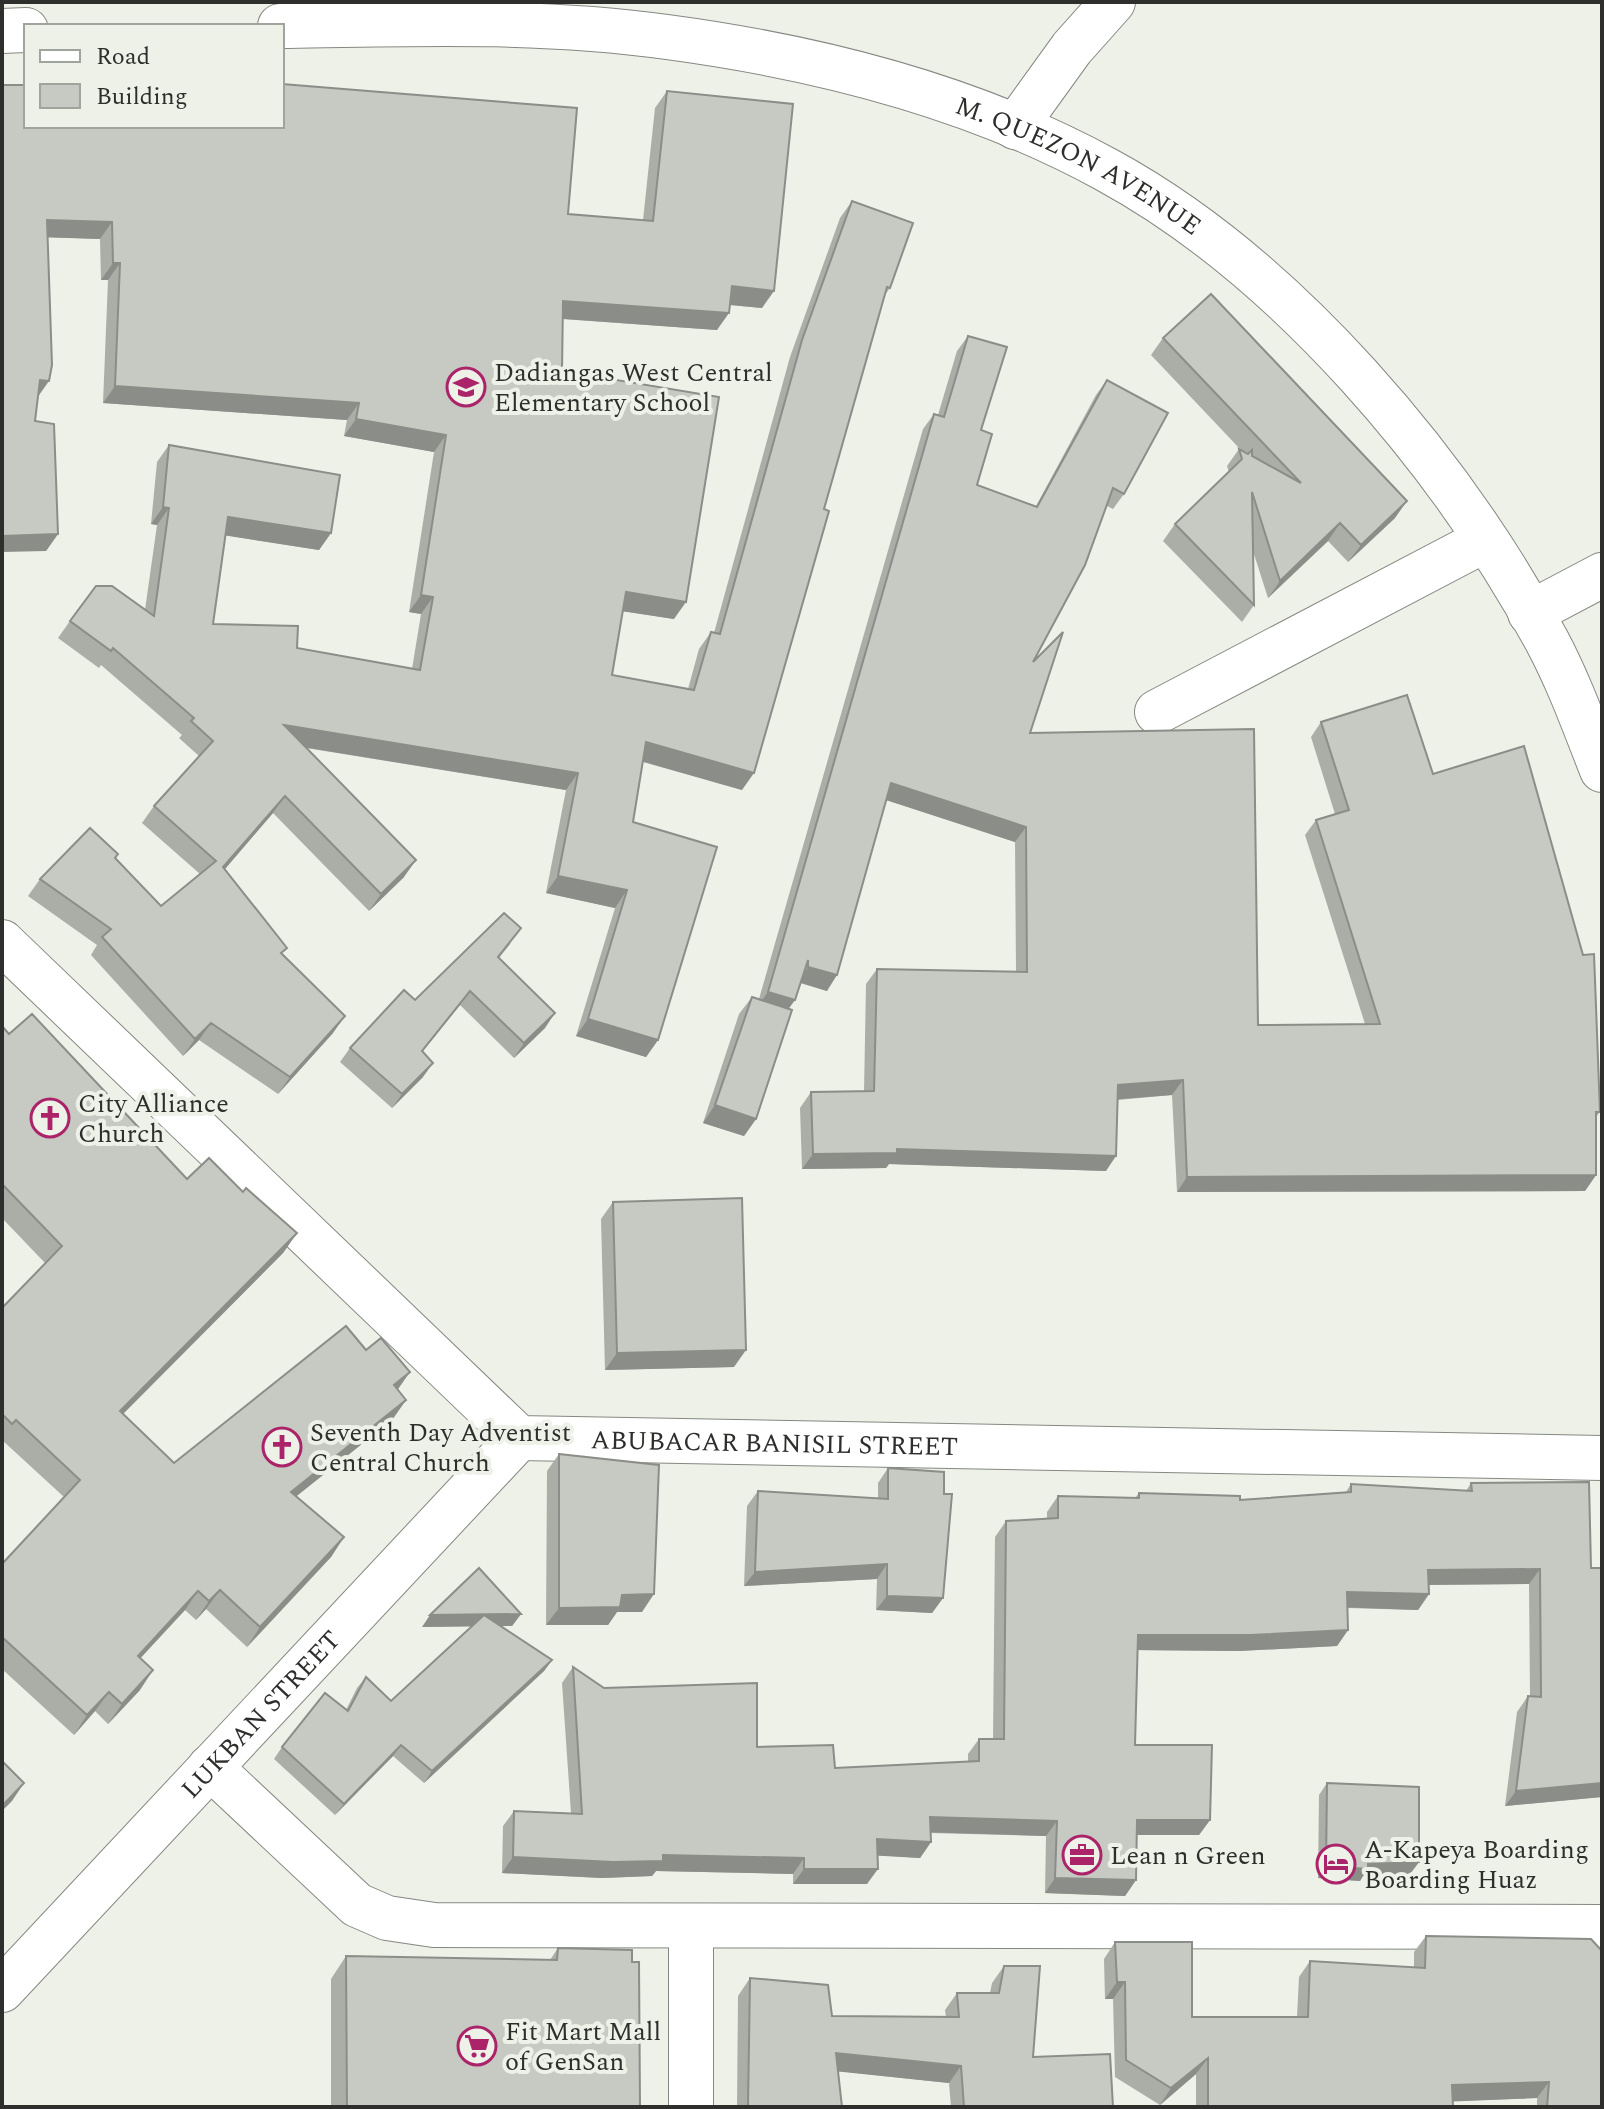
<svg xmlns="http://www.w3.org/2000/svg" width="1604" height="2109" font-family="Spectral,serif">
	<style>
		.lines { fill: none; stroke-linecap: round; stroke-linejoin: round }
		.minor-casing { stroke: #858881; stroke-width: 46 }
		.minor { stroke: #fff; stroke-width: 44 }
		.wall { fill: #aaaea7 }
		.shaded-wall { fill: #8b8d88 }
		.building { fill: #c6cac2; stroke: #8b8d88; stroke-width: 2 }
		.labels { text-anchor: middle; stroke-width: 8; stroke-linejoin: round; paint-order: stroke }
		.street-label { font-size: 26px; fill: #2e2f2c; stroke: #edf1e8 }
		.poi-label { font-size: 26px; fill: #2e2f2c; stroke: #edf1e8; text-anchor: start }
	</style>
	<rect width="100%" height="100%" fill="#edf1e8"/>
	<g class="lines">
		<defs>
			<g id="minor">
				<path id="s1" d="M 280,26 C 409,24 539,19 667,37 C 817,57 974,97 1107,170 C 1287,268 1451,463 1547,641 C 1569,682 1585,727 1602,770"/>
				<polyline points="2,31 26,30"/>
				<polyline points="1015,127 1072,48 1113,2"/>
				<polyline points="1530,613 1602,575"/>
				<polyline points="1157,712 1485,540"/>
				<path id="s2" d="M 2,942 L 519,1438 L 1602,1458"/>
				<polyline points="210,1767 357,1905 387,1918 434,1925 1602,1927"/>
				<path id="s3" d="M 2,1990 L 519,1438"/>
				<polyline points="691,2107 691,1927"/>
			</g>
		</defs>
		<use href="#minor" class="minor-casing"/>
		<use href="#minor" class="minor"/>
	</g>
	<g class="wall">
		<polygon points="2,85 568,214 643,220 655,108 667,91 762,308 730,305 717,330 562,319 562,371 674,619 623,611 612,675 688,689 699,649 711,632 714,633 790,357 840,218 852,201 890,288 884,296 742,790 643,762 633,822 658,1040 646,1057 576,1036 615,908 546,893 566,790 306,748 404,877 369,911 273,813 225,869 282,954 333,1033 278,1094 199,1040 183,1056 91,955 97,945 28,896 40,879 116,858 161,906 200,874 142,823 154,806 199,756 179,738 182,735 101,665 99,668 58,638 70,621 145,610 157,525 151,524 157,462 169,445 331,533 319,550 225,535 213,624 297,648 412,669 421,614 409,612 434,452 344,436 347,420 103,403 108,280 101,280 100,239 48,237 38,396 35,421 58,534 46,551"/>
		<polygon points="968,336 981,430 977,485 1036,506 1096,395 1107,380 1124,494 1113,509 1107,506 1033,662 1030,733 1258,1025 1365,1024 1305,835 1316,820 1335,814 1311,737 1321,722 1433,774 1600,1112 1596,1117 1596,1175 1585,1191 1177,1192 1172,1095 1118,1100 1106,1171 889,1164 886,1168 802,1169 800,1108 811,1092 864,1092 866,984 877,969 1016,972 1015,842 886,800 827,991 800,983 795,1000 788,1009 756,1119 744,1136 703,1123 739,1014 752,997 759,999 923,429 934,414 938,415 957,351"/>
		<polygon points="1163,338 1395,518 1348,562 1328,541 1268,598 1253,551 1254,605 1242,622 1163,541 1175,524 1229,472 1227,466 1239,449 1241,450 1151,355"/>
		<polygon points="511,943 499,958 545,1028 514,1058 460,1005 423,1051 423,1077 392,1108 340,1062 350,1048 415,1000"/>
		<polygon points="2,1026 9,1034 187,1179 243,1192 297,1233 283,1253 123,1414 174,1463 397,1390 406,1400 392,1420 296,1496 344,1537 331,1557 247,1647 206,1609 196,1620 185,1610 140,1658 140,1690 108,1724 95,1711 74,1735 2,1669 2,1564 64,1497 2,1440 2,1308 45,1263 2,1218"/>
		<polygon points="613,1202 734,1367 605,1370 601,1219"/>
		<polygon points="559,1454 642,1612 617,1612 608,1625 546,1625 547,1471"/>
		<polygon points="888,1468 943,1598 932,1613 876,1610 877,1579 744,1586 747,1506 758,1491 878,1499 878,1483"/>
		<polygon points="1471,1483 1591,1568 1602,1568 1602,1797 1505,1806 1517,1712 1528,1696 1530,1696 1529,1584 1429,1585 1429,1594 1418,1610 1347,1608 1348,1630 1337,1646 1239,1651 1138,1650 1135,1745 1210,1820 1199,1835 1137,1835 1136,1880 1125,1896 1045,1893 1046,1836 930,1833 931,1842 920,1858 877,1855 867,1884 793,1884 793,1874 656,1871 652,1876 602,1878 502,1873 503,1826 514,1811 571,1813 562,1683 573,1667 604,1688 757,1747 835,1768 968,1762 968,1754 979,1739 993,1739 995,1537 1006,1521 1047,1519 1047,1512 1058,1496 1135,1498 1139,1493 1240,1500 1346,1492 1351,1484 1466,1491"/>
		<polygon points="521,1614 512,1626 501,1626 552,1660 544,1671 424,1783 393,1756 335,1815 274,1759 282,1747 346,1710 357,1688 366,1677 391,1701 472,1626 422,1627"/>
		<polygon points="1327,1783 1419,1862 1410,1874 1363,1876 1360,1881 1318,1878 1319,1795"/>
		<polygon points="1426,1936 1602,2107 1537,2107 1537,2098 1453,2101 1453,2107 1196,2107 1196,2074 1160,2105 1115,2077 1113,1999 1105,1999 1104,1959 1115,1942 1192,2017 1297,2017 1299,1977 1310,1961 1414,1967 1414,1952"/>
		<polygon points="558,1948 640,2107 331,2107 331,1979 346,1956 550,1960"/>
		<polygon points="1004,1966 1033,2057 1113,2107 951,2107 949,2083 838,2071 842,2107 737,2107 738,1996 750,1978 832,2016 946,2017 945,2010 957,1993 990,1993 992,1983"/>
	</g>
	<g class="shaded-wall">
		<polygon points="47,220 112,222 100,239 35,237"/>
		<polygon points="113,263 120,263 108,280 101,280"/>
		<polygon points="732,286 774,291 762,308 720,304"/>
		<polygon points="563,301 729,313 717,330 551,318"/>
		<polygon points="40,380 49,381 37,398"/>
		<polygon points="115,386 359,403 347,420 103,403"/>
		<polygon points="356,419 446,435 434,452 344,436"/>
		<polygon points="1407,501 1395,518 1348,562 1361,545"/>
		<polygon points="163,507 169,508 157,525 151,524"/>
		<polygon points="228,517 331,533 319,550 216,534"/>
		<polygon points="1340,523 1328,541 1268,598 1280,581"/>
		<polygon points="58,534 46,551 2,552 2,536"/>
		<polygon points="626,592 686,602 674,619 614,610"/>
		<polygon points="421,595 433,597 421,614 409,612"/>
		<polygon points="284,725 578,773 566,790 272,742"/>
		<polygon points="646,742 754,773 742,790 634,759"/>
		<polygon points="891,783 1026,827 1015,842 880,798"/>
		<polygon points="285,796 273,813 212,884 223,867"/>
		<polygon points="416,860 404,877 369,911 381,894"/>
		<polygon points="558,876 627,890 615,908 546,893"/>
		<polygon points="808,967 837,975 827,991 798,982"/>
		<polygon points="470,991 460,1005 411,1065 422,1051"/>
		<polygon points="768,992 795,1000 784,1015 757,1007"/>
		<polygon points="555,1013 545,1028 514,1058 524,1043"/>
		<polygon points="345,1016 333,1033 278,1094 290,1077"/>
		<polygon points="588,1019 658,1040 646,1057 576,1036"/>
		<polygon points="211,1023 199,1040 183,1056 195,1039"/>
		<polygon points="433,1063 423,1077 392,1108 402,1094"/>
		<polygon points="1183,1080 1172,1095 1108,1100 1118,1085"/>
		<polygon points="715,1105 756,1119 744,1136 703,1123"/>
		<polygon points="897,1149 1116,1156 1106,1171 889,1164 886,1168 802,1169 813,1154"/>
		<polygon points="1596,1175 1585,1191 1177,1192 1187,1177"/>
		<polygon points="297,1233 283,1253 106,1431 120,1411"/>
		<polygon points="746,1350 734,1367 605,1370 617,1353"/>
		<polygon points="410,1372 396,1392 394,1385"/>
		<polygon points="406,1400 392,1420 278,1511 291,1492"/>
		<polygon points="344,1537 331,1557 247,1647 260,1627"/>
		<polygon points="887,1564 877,1579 744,1586 755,1572"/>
		<polygon points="1540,1569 1529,1584 1417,1585 1428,1570"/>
		<polygon points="220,1590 206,1609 196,1620 209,1601"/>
		<polygon points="198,1591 185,1610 124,1676 138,1656"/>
		<polygon points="1347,1592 1429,1594 1418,1610 1336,1607"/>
		<polygon points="654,1594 642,1612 617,1612 608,1625 546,1625 559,1608 622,1595"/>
		<polygon points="887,1596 943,1598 932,1613 876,1610"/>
		<polygon points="521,1614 512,1626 422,1627 430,1615"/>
		<polygon points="1348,1630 1337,1646 1239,1651 1127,1650 1138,1635"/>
		<polygon points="552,1660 544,1671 424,1783 432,1771"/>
		<polygon points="153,1670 140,1690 108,1724 122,1704"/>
		<polygon points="109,1692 95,1711 74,1735 87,1715"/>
		<polygon points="401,1745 393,1756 335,1815 344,1804"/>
		<polygon points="24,1783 12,1801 2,1811 2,1806"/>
		<polygon points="1602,1783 1602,1797 1505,1806 1516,1791"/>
		<polygon points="930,1817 1057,1821 1046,1836 919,1832"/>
		<polygon points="1137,1820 1210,1820 1199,1835 1126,1835"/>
		<polygon points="877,1839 931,1842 920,1858 866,1855"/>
		<polygon points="663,1855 804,1858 793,1874 656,1871 652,1876 602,1878 502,1873 513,1857"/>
		<polygon points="1419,1862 1410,1874 1363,1876 1360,1881 1318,1878 1326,1866"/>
		<polygon points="804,1869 878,1869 867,1884 793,1884"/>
		<polygon points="1055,1878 1136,1880 1125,1896 1045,1893"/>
		<polygon points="1117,1982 1125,1982 1113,1999 1105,1999"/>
		<polygon points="836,2053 961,2066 949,2083 824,2070"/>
		<polygon points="1208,2058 1196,2074 1160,2105 1171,2088"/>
		<polygon points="1549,2082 1537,2098 1441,2102 1452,2085"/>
	</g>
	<g class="building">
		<polygon points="282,84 577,108 568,214 653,221 667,91 793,104 774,291 732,286 729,313 563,301 562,371 719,397 686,602 626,592 612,675 694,690 711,632 720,634 802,340 852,201 913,223 890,288 887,287 824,509 829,511 754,773 646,742 633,822 717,847 658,1040 588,1019 627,890 558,876 578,773 284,725 416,860 381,894 285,796 223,867 287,948 281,953 345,1016 290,1077 211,1023 195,1039 102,937 111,929 40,879 90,828 118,854 115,858 161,906 216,861 154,806 213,741 191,721 194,718 113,648 111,651 70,621 96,586 112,586 154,616 169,508 163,507 169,445 340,475 331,533 228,517 213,624 298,626 297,648 420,670 433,597 421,595 446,435 356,419 359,403 115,386 120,263 113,263 112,222 47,220 52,365 49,381 40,380 35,421 54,424 58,534 2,536 2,85 26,85 26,126 282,126"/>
		<polygon points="1211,294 1407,501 1361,545 1340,523 1280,581 1252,492 1254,605 1175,524 1242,459 1239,449 1248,454 1252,450 1252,456 1301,483 1163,338"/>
		<polygon points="968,336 1007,347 981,430 992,434 977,485 1037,507 1107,380 1168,413 1124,494 1113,488 1085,565 1033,662 1063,632 1030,733 1254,729 1258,1025 1380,1024 1316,820 1349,810 1321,722 1407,695 1433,774 1524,746 1583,955 1594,954 1600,1112 1596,1112 1596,1175 1187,1177 1183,1080 1118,1085 1116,1156 897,1149 897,1153 813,1154 811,1092 874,1091 877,969 1027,972 1026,827 891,783 837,975 808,967 808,960 795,1000 768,992 934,414 944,417"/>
		<polygon points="504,913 521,928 498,957 555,1013 524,1043 470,991 422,1051 433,1063 402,1094 350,1048 404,990 415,1000"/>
		<polygon points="752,997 792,1010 756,1119 715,1105"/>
		<polygon points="32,1014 187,1179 209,1158 243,1192 246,1188 297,1233 120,1411 174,1463 346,1326 366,1350 381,1338 410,1372 394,1385 406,1400 291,1492 344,1537 260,1627 220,1590 209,1601 198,1591 138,1656 153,1670 122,1704 109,1692 87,1715 2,1637 2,1564 80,1480 16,1420 12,1424 2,1414 2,1308 62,1246 2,1184 2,1026 9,1034"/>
		<polygon points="742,1198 746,1350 617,1353 613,1202"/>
		<polygon points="559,1454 659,1465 654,1594 622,1595 620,1607 559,1608"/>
		<polygon points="888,1468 944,1472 944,1494 952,1494 943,1598 887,1596 887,1564 755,1572 758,1491 888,1499"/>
		<polygon points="1589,1482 1591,1568 1602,1568 1602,1783 1516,1791 1528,1696 1541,1697 1540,1569 1428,1570 1429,1594 1347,1592 1348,1630 1250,1635 1138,1635 1135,1745 1212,1745 1210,1820 1137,1820 1136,1880 1055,1878 1057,1821 930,1817 931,1842 877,1839 878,1869 804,1869 804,1858 663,1855 663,1861 613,1862 513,1857 514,1811 582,1814 573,1667 604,1688 757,1683 757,1747 833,1745 835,1768 979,1761 979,1739 1004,1739 1006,1521 1058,1518 1058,1496 1139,1498 1139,1493 1240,1496 1240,1500 1351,1492 1351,1484 1472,1491 1471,1483"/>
		<polygon points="479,1568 521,1614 430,1615"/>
		<polygon points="484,1615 552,1660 432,1771 401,1745 344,1804 282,1747 325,1693 348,1711 366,1677 391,1701"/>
		<polygon points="2,1761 24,1783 2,1806"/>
		<polygon points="1327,1783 1419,1787 1419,1862 1368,1864 1368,1869 1326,1866"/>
		<polygon points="1426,1936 1591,1939 1602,1951 1602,2107 1547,2107 1549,2082 1452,2085 1453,2107 1208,2107 1208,2058 1171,2088 1126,2060 1125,1982 1117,1982 1115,1942 1192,1942 1192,2017 1308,2017 1310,1961 1425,1968"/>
		<polygon points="558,1948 632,1950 632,1962 639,1962 640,2107 347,2107 346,1956 557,1960"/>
		<polygon points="1004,1966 1040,1966 1033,2057 1110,2054 1113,2107 1056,2107 1056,2106 964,2107 961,2066 836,2053 842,2107 748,2107 750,1978 828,1985 832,2016 959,2017 957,1993 999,1993"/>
	</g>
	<defs>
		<symbol id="school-ring" viewBox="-11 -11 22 22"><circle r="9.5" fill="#edf1e8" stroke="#ab246a" stroke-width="1.5"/><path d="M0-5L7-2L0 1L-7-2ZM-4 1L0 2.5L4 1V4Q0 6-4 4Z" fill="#ab246a"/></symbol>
		<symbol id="church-ring" viewBox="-11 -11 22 22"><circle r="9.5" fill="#edf1e8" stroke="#ab246a" stroke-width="1.5"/><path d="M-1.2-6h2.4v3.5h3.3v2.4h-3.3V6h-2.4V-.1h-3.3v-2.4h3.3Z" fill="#ab246a"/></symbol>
		<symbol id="office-ring" viewBox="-11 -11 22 22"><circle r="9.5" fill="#edf1e8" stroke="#ab246a" stroke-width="1.5"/><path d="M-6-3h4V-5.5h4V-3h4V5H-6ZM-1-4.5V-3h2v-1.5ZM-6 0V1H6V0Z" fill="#ab246a"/></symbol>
		<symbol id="hotel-ring" viewBox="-11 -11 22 22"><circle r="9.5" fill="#edf1e8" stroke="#ab246a" stroke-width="1.5"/><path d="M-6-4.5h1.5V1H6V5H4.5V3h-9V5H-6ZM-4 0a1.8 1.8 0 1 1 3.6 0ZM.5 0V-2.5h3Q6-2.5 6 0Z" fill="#ab246a"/></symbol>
		<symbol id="supermarket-ring" viewBox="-11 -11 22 22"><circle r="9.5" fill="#edf1e8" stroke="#ab246a" stroke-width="1.5"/><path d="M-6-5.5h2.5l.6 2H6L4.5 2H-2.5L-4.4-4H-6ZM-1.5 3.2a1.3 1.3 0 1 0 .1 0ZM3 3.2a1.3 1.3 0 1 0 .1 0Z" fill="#ab246a"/></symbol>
	</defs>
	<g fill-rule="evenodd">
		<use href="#school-ring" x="444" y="365" width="44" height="44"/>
		<use href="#church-ring" x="28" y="1096" width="44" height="44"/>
		<use href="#church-ring" x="260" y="1425" width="44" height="44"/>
		<use href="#office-ring" x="1060" y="1833" width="44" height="44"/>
		<use href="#hotel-ring" x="1314" y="1842" width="44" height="44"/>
		<use href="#supermarket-ring" x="455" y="2024" width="44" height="44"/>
	</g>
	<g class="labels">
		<g class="street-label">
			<text dy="9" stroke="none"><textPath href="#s1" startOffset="822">M. QUEZON AVENUE</textPath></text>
			<text dy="9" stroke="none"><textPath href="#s2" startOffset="972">ABUBACAR BANISIL STREET</textPath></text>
			<text dy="9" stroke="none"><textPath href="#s3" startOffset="378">LUKBAN STREET</textPath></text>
		</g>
		<g class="poi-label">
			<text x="494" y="381">Dadiangas West Central<tspan x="494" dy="30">Elementary School</tspan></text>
			<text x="78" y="1112">City Alliance<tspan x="78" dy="30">Church</tspan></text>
			<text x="310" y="1441">Seventh Day Adventist<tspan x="310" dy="30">Central Church</tspan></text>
			<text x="1364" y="1858">A-Kapeya Boarding<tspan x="1364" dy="30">Boarding Huaz</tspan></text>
			<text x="1110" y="1864">Lean n Green</text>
			<text x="505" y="2040">Fit Mart Mall<tspan x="505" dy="30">of GenSan</tspan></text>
		</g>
	</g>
	<rect width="1604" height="2109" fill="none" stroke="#2e2f2c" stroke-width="8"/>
	<rect x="24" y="24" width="260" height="104" fill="#edf1e8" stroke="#a1a39d" stroke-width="2"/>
	<rect x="40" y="50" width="40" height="12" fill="#ffffff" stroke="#a1a39d" stroke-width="2"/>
	<text x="96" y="64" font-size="24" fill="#2e2f2c">Road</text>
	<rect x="40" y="84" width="40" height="24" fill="#c6cac2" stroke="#a1a39d" stroke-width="2"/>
	<text x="96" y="104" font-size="24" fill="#2e2f2c">Building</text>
</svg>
